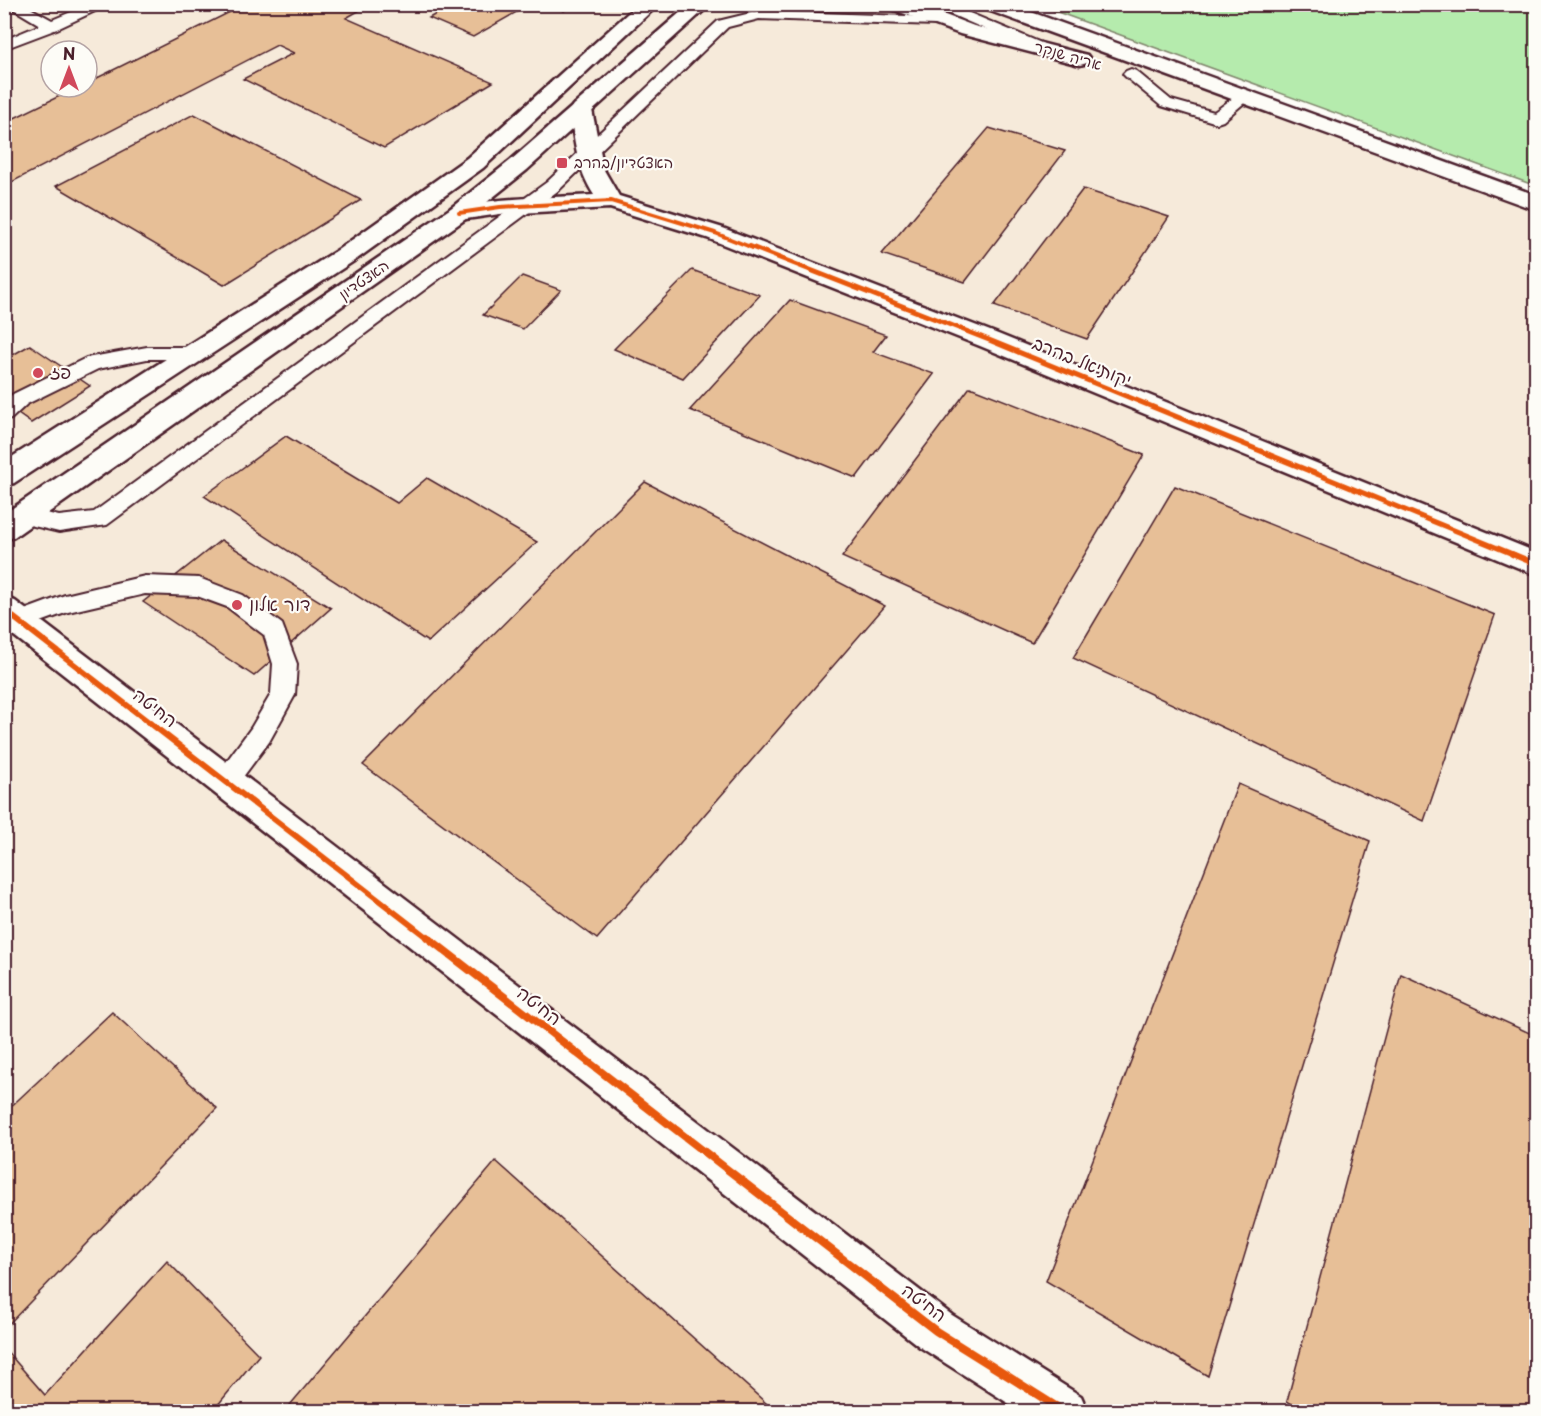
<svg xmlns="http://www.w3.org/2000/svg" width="1541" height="1416" font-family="'Playpen Sans','Playpen Sans Hebrew',sans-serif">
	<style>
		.built { fill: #f6eada; fill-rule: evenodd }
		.green { fill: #b5ebad; stroke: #80856c; stroke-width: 1.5 }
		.building { fill: #e7bf97; stroke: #4a1f2b; stroke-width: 1.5 }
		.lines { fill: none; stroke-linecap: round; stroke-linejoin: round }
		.lane-casing { stroke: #4a1f2b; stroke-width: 4 }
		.street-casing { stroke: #4a1f2b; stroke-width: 5 }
		.secondary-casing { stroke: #4a1f2b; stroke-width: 5 }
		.lane { fill: #fdfcf7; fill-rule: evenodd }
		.street { fill: #fdfcf7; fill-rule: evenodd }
		.secondary { fill: #fdfcf7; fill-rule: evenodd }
		.cycleway-far3-casing { stroke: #fdfcf7; stroke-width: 6 }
		.cycleway-far2-casing { stroke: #fdfcf7; stroke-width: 8 }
		.cycleway-far1-casing { stroke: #fdfcf7; stroke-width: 10 }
		.cycleway-casing { stroke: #fdfcf7; stroke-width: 11 }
		.cycleway-far3 { stroke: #e8590c; stroke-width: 4 }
		.cycleway-far2 { stroke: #e8590c; stroke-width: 5 }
		.cycleway-far1 { stroke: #e8590c; stroke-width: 6 }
		.cycleway { stroke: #e8590c; stroke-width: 8 }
		.poi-dot { fill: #d1495b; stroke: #fdfcf7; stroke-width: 2 }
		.labels { text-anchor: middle; stroke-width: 4.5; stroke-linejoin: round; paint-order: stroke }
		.far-street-label { font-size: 15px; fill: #4a1f2b; stroke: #fdfcf7 }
		.far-poi-label { font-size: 15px; fill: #4a1f2b; stroke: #fdfcf7; text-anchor: start }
		.street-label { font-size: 18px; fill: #4a1f2b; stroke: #fdfcf7 }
		.poi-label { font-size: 18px; fill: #4a1f2b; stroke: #fdfcf7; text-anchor: start }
	</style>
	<rect width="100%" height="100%" fill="#fdfcf7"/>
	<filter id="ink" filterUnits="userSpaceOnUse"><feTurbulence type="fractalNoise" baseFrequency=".0167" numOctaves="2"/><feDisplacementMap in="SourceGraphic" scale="12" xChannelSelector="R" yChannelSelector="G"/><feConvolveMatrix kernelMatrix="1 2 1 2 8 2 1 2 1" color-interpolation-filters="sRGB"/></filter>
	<g filter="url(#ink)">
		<path class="built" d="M 5,5 L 989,5 L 1536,205 L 1536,1411 L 5,1412 ZM 51,51 L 87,51 L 87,87 L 51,87 Z"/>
		<polygon class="green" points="1038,5 1536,5 1536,186"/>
		<g class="building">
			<polygon points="246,4 371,4 346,18 493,82 384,148 243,79 294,53 277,45 10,183 4,180 4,123 78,87 87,87 87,83"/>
			<polygon points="454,4 509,4 522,9 473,37 429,18"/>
			<polygon points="547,4 575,4 564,11"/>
			<polygon points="194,114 361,200 224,285 56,186"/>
			<polygon points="989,128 1065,151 965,282 882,254"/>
			<polygon points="1083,189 1169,217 1087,339 994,306"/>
			<polygon points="692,270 760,295 683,378 614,349"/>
			<polygon points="522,276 561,290 523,329 483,315"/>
			<polygon points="790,300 886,335 873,352 934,374 856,478 690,410"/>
			<polygon points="30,345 90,386 31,423 4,404 4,360"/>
			<polygon points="970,387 1144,455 1032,643 842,557"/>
			<polygon points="286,436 397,503 427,478 537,542 428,642 204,496"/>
			<polygon points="645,482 885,606 597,939 363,765"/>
			<polygon points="1175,486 1495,615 1424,821 1073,658"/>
			<polygon points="221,540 331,608 254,676 143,602"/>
			<polygon points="1238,784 1370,841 1208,1376 1046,1281"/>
			<polygon points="1401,974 1536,1036 1536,1412 1305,1412 1287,1401"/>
			<polygon points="112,1012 217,1108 4,1329 4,1113"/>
			<polygon points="496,1161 776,1412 284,1412"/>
			<polygon points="167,1261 259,1355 212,1412 4,1412 4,1348 45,1395"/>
		</g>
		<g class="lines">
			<defs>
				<g id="lane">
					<polygon points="5,4 23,4 52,20 90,4 110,4 57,29 4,49 4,40 40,25"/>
					<polygon points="927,4 948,4 1046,45 1048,48 1046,51 1036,51"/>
					<polygon points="759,11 936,17 943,21 936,25 759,19 728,27 559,190 107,525 59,532 17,522 14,516 17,510 25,508 59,516 94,512 547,182 718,21"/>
					<polygon points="1131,69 1136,71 1171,100 1214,112 1237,95 1247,95 1250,98 1223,121 1217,123 1161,106 1126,77 1123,74 1126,71"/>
					<polygon points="147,347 194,347 201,349 204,353 201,357 194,359 147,359 98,369 27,404 11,419 4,421 4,402 13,394 86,358"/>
					<polygon points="145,576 199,578 243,595 282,624 297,664 295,695 269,742 234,789 225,792 216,789 212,781 251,728 271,694 273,664 264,635 227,607 197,596 145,594 68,612 19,630 11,627 8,621 11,615 65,595"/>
				</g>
				<g id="street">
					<path d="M 581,104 L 589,105 L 592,110 L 604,170 L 619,196 L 723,228 L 998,334 L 1536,552 L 1536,575 L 980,346 L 707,238 L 610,208 L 500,214 L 459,220 L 451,218 L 447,213 L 451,208 C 497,197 546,198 594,195 C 577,169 574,140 570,110 L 573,105 Z"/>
					<polygon points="4,598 15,601 952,1315 1081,1396 1088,1412 1022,1412 920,1347 4,628"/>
				</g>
				<g id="secondary">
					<polygon points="638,4 659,4 483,168 357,259 14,483 4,486 4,462 339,249 467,158"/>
					<polygon points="690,4 711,4 527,170 467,218 14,537 4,540 4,514 451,208 511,160"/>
					<polygon points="887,4 916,4 974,26 1087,55 1090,59 1087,63 1080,65 960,34 889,8"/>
					<polygon points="980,4 1009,4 1536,195 1536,210 982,8"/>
				</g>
			</defs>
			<use href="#lane" class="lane-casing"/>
			<use href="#street" class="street-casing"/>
			<use href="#secondary" class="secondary-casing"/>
			<use href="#lane" class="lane"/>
			<use href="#street" class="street"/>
			<use href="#secondary" class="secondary"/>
			<defs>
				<polyline id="cycleway-far3" points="459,213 500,207 611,201 715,233 753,248"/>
				<polyline id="cycleway-far2" points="749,246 989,340 1515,555"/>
				<g id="cycleway-far1">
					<polyline points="1512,554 1536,564"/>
					<polyline points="4,610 429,939"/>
				</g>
				<polyline id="cycleway" points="427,937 936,1331 1065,1412"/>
			</defs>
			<use href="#cycleway-far3" class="cycleway-far3-casing"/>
			<use href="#cycleway-far2" class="cycleway-far2-casing"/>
			<use href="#cycleway-far1" class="cycleway-far1-casing"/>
			<use href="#cycleway" class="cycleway-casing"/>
			<use href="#cycleway-far3" class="cycleway-far3"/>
			<use href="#cycleway-far2" class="cycleway-far2"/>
			<use href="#cycleway-far1" class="cycleway-far1"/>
			<use href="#cycleway" class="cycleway"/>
		</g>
	</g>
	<g class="poi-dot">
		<rect x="556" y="157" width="12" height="12" rx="3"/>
		<circle cx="38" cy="373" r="6"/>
		<circle cx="237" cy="605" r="6"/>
	</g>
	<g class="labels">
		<g class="far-street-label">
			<text transform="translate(1068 56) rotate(16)" y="5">אריה שנקר</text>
			<text transform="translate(364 280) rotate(-35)" y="5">האצטדיון</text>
		</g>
		<g class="far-poi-label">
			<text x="574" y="168">האצטדיון/בהרב</text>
		</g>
		<g class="street-label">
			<text transform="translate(1082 362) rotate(22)" y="6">יקותיאל בהרב</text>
			<text transform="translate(155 708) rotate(38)" y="6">החיטה</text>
			<text transform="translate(539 1006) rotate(38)" y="6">החיטה</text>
			<text transform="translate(924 1303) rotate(37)" y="6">החיטה</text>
		</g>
		<g class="poi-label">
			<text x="50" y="379">פז</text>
			<text x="249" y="611">דור אלון</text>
		</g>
	</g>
	<rect width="1541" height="1416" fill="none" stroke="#fdfcf7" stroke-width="24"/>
	<rect x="12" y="12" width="1517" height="1392" fill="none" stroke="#4a1f2b" stroke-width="2" filter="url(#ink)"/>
	<g transform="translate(69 69)"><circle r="28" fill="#fdfcf7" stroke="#b5a4a5" stroke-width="1.5"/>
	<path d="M0-4.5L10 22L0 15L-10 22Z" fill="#d1495b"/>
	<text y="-9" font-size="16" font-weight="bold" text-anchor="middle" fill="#4a1f2b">N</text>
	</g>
</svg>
